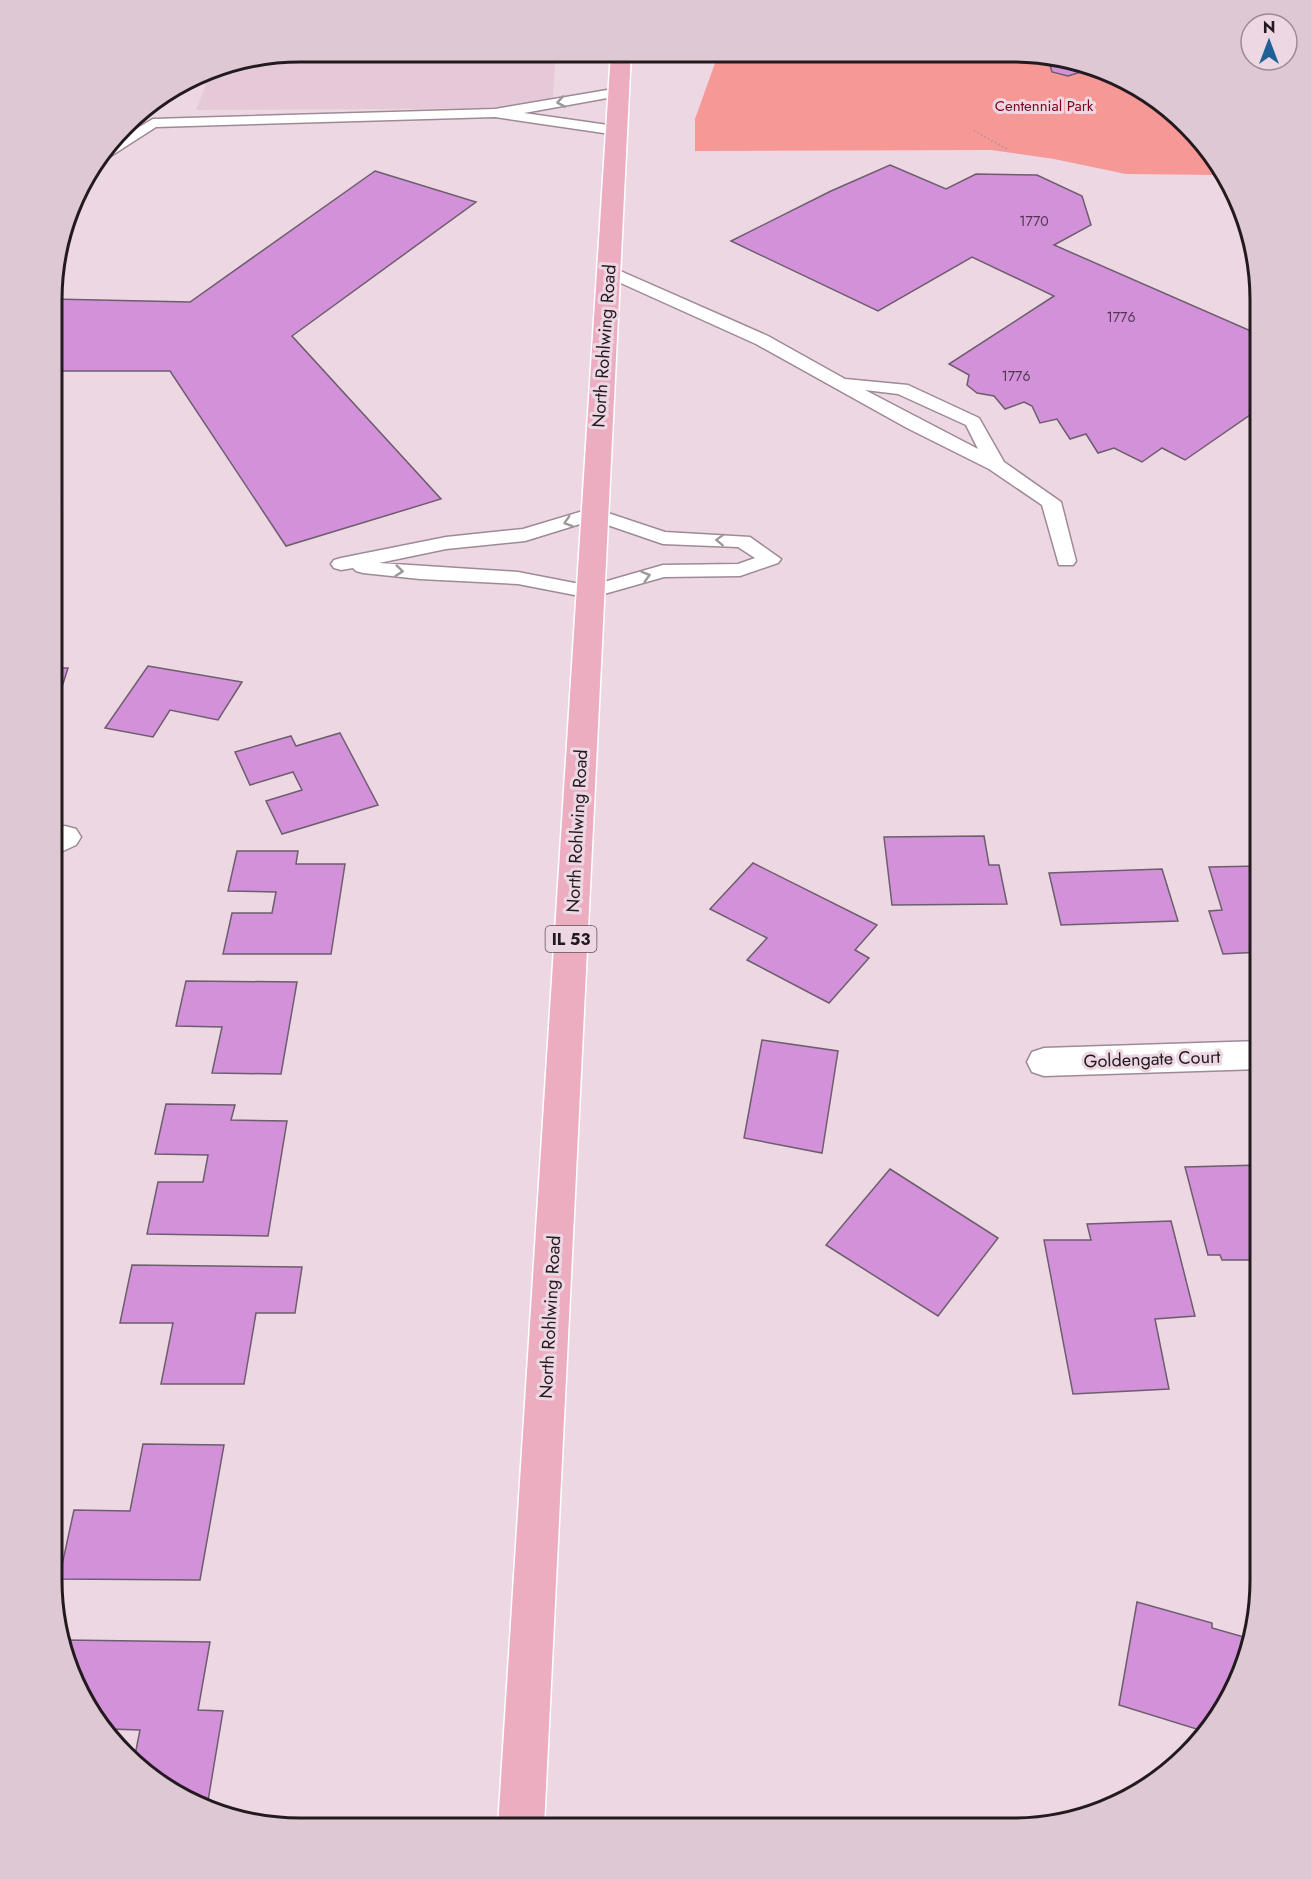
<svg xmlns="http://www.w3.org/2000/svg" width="1311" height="1879" font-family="Jost,sans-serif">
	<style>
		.built { fill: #e5c9d9 }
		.green { fill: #f59896 }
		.building { fill: #d391da; stroke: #6c5e6d; stroke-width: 1.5 }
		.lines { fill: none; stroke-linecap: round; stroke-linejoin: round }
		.lane-casing { stroke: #9e8a96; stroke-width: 3 }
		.street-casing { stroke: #9e8a96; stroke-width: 3 }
		.primary-casing { stroke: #fff; stroke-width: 3 }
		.path { stroke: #a09099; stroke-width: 2; stroke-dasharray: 1 3; stroke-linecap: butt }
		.lane { fill: #fff; fill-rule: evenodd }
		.street { fill: #fff; fill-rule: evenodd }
		.primary { fill: #ecadc0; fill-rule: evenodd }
		.oneway { stroke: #9c989a }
		.labels { text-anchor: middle; stroke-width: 6; stroke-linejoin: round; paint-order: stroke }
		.far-number-label { font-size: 14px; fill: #4e384e }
		.far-park-label { font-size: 15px; fill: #82001b; stroke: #edd7e3 }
		.shield { fill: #edd7e3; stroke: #5f535a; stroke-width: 1.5 }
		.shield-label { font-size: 16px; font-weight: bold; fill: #221a1f }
		.street-label { font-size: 18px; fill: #221a1f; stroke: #edd7e3 }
		.rim { fill: none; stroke: #221a1f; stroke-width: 3 }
	</style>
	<rect width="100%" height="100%" fill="#edd7e3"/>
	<polygon class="built" points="299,51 556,52 552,108 196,110 212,69 219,64"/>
	<polygon class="green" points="719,52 1045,53 1107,70 1163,102 1222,175 1126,174 1054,159 991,150 695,151 695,119"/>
	<g class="building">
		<polygon points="1063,61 1079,65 1081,72 1068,76 1052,72 1050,65"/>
		<polygon points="890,165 946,189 976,174 1037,175 1082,196 1091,225 1054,245 1260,335 1260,408 1185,460 1162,448 1142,462 1114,448 1098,453 1086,434 1070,439 1057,419 1040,423 1032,406 1024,402 1005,409 994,396 977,393 967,385 969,375 949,364 1054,296 972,257 878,311 731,241 831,191"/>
		<polygon points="375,171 476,202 292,336 441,499 286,546 170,371 53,371 53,299 190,302"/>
		<polygon points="148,666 242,682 218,720 170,710 153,737 105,728"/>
		<polygon points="53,668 68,668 56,706 52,706"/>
		<polygon points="340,733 378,805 282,834 266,801 302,790 293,772 250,785 235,752 291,736 296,746"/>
		<polygon points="984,836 989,865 999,865 1007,904 892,905 884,837"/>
		<polygon points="237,851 298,851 296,864 345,864 331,954 223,954 232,913 272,913 276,892 228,891"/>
		<polygon points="753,863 877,925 855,950 869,958 829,1003 747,960 767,938 710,909"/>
		<polygon points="1260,866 1260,952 1223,954 1209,911 1222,910 1209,867"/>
		<polygon points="1162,869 1178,921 1061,925 1049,873"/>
		<polygon points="186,981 297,982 281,1074 212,1073 222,1027 176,1026"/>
		<polygon points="762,1040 838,1051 822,1153 744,1138"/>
		<polygon points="166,1104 235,1105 231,1120 287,1121 268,1236 147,1234 158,1182 203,1182 208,1155 155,1154"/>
		<polygon points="1260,1165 1260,1260 1222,1260 1220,1255 1208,1255 1185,1167"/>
		<polygon points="890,1169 998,1238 938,1316 826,1245"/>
		<polygon points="1171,1221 1195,1316 1155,1319 1169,1389 1073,1394 1044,1240 1091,1240 1087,1224"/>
		<polygon points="132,1265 302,1267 295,1313 256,1313 244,1384 161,1384 173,1323 120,1323"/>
		<polygon points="143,1444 224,1445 200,1580 59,1579 74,1510 130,1511"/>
		<polygon points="1137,1602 1212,1623 1212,1628 1251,1639 1247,1660 1218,1718 1206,1732 1119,1705"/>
		<polygon points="65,1640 210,1642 198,1710 223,1711 208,1801 189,1800 148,1777 134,1760 140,1730 109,1729 76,1689"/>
	</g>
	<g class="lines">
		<defs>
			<g id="lane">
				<polygon points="619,88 624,89 626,92 624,95 524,113 622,127 625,130 622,133 617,135 495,117 156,127 103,161 95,162 110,144 153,119 495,109"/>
				<path d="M 609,266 L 768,336 L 845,379 L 908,385 L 979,418 L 1004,462 L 1061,502 L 1076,561 L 1073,565 L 1059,565 L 1042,505 L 989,469 L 907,428 L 756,344 L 603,275 L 601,271 ZM 865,390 L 898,394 L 966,425 L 978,449 Z"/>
				<path d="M 593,508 L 665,532 L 750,537 L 781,559 L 778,563 L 740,576 L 664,577 L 590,598 L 518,584 L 420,579 L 363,573 L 356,571 L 353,568 L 341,570 L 334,568 L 331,564 L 334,560 L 341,558 L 446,537 L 523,529 ZM 593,520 L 663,544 L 738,547 L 755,558 L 738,564 L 663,565 L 590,586 L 518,572 L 379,563 L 446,549 L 525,541 Z"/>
			</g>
			<g id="street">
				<polygon points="65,826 76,829 81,837 76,845 52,856 52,830"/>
				<polygon points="1260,1041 1260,1069 1044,1076 1032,1072 1027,1062 1032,1052 1044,1048"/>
			</g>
			<polygon id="primary" points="611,52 631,52 544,1827 498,1827"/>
		</defs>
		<use href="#lane" class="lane-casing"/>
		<use href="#street" class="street-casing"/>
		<use href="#primary" class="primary-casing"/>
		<polyline class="path" points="974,131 1007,149"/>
		<use href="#lane" class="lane"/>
		<use href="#street" class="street"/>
		<use href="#primary" class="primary"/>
	</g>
	<defs><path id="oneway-chevron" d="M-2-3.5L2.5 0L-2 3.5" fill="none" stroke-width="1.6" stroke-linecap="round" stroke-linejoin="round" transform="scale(1.5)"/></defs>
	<g class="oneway">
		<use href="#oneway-chevron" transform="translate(561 102) rotate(170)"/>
		<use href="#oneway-chevron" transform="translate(568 522) rotate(163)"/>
		<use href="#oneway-chevron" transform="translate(720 540) rotate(-178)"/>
		<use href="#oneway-chevron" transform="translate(399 571) rotate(6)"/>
		<use href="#oneway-chevron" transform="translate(646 576) rotate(-16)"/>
	</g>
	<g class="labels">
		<g class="far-number-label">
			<text x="1034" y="226">1770</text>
			<text x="1121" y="322">1776</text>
			<text x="1016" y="381">1776</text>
		</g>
		<g class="far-park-label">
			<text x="1044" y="111">Centennial Park</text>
		</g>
		<rect class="shield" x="545.5" y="926" width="51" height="26" rx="4.5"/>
		<g class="shield-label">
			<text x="571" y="945">IL 53</text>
		</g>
		<g class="street-label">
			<text transform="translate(604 346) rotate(-86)" y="6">North Rohlwing Road</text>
			<text transform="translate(577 831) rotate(-87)" y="6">North Rohlwing Road</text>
			<text transform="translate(1152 1059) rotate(-2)" y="6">Goldengate Court</text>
			<text transform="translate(550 1317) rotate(-87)" y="6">North Rohlwing Road</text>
		</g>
	</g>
	<path d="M0 0H1311V1879H0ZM300 62H1012A238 238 0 0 1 1250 300V1580A238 238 0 0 1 1012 1818H300A238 238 0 0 1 62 1580V300A238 238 0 0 1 300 62Z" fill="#ddc8d3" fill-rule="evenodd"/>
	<path class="rim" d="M300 62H1012A238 238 0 0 1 1250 300V1580A238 238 0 0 1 1012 1818H300A238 238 0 0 1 62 1580V300A238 238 0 0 1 300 62Z"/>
	<g transform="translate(1269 42)"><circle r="28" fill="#edd7e3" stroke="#9c8b95" stroke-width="1.5"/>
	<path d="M0-4.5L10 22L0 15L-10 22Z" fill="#1f6196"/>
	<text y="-9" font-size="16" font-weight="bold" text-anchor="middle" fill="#221a1f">N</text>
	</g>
</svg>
